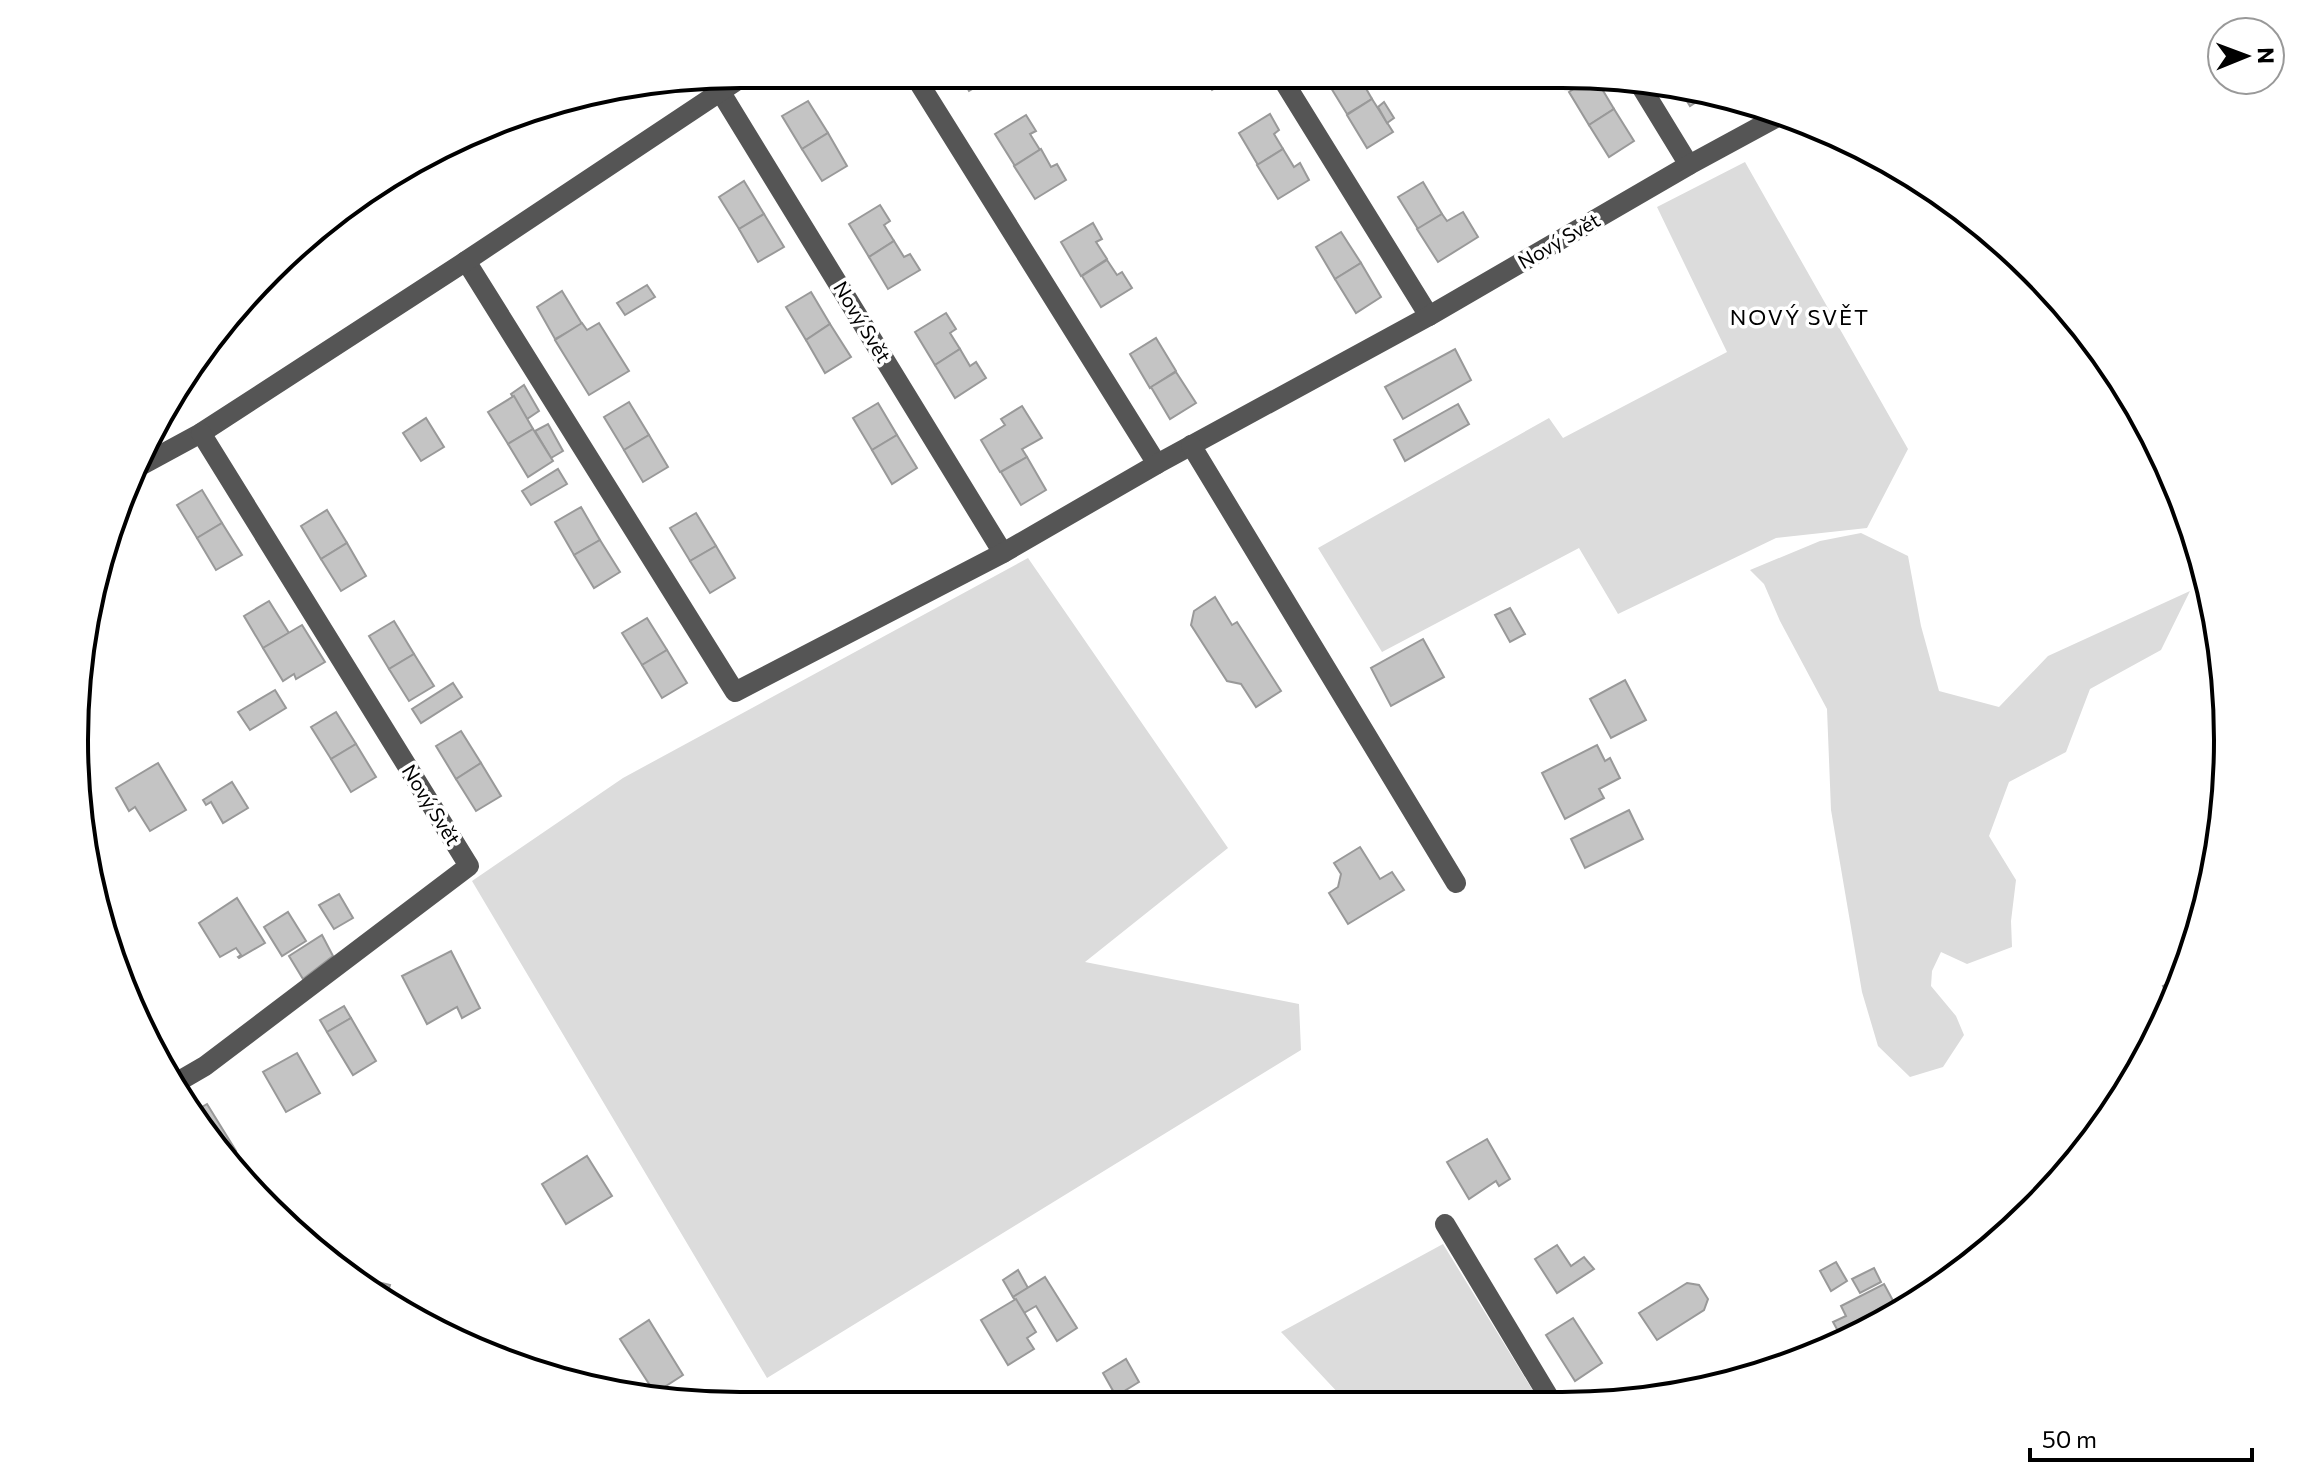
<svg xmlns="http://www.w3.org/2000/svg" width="2302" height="1480" font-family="Commissioner,sans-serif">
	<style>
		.green { fill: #dcdcdc }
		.building { fill: #c4c4c4; stroke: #999; stroke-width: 2 }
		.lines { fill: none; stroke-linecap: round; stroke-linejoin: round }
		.minor { stroke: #555; stroke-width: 20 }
		.labels { text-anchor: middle; stroke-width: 7; stroke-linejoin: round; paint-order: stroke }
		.street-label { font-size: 20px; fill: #000; stroke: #fff }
		.neighbourhood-label { font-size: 22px; letter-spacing: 2px; fill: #000; stroke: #fff }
		.rim { fill: none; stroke: #000; stroke-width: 4 }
	</style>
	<rect width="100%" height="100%" fill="#fff"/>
	<g class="green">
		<polygon points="1745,162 1908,449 1867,528 1776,538 1618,614 1579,548 1382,652 1318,548 1549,418 1563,438 1727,352 1657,207"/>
		<polygon points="1861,533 1908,556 1921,626 1939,691 1999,707 2048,656 2190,591 2161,650 2090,689 2066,752 2009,782 1989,836 2016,880 2011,921 2012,947 1967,964 1941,952 1932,971 1931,986 1956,1016 1964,1035 1943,1067 1910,1077 1878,1046 1862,992 1831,810 1827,709 1780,621 1764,584 1750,570 1820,541"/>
		<polygon points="1028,558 1228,848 1085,962 1299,1004 1301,1050 767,1378 472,881 623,778"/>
		<polygon points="1443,1244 1541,1404 1345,1403 1342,1397 1281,1332"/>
	</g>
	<g class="building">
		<polygon points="960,75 995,76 969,91"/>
		<polygon points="1204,77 1234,77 1212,90"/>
		<polygon points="1336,78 1360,78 1372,99 1347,114 1328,83"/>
		<polygon points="1589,79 1596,79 1614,109 1589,125 1569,92"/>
		<polygon points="1679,88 1707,95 1690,106"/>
		<polygon points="1372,99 1393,132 1367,148 1347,115"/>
		<polygon points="808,101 828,133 802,149 782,116"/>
		<polygon points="1384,102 1394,118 1387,123 1378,107"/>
		<polygon points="1614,109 1634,141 1609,157 1589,125"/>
		<polygon points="1270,114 1279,130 1274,134 1283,149 1258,165 1239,133"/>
		<polygon points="1026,115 1036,131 1030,134 1040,150 1015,166 995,134"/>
		<polygon points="828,133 847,166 822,181 802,149"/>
		<polygon points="1041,149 1051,167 1057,164 1066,180 1035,199 1014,166"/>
		<polygon points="1283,149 1294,167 1300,163 1309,180 1278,199 1257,165"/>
		<polygon points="744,181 764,214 739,229 719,197"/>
		<polygon points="1423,182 1442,214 1418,229 1398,197"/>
		<polygon points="880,205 890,221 884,225 894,241 869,257 849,224"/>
		<polygon points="1463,212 1478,237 1438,262 1417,229 1442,214 1447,221"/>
		<polygon points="764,214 784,247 758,262 739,229"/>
		<polygon points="1093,223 1102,239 1096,242 1107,259 1081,276 1061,242"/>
		<polygon points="1341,232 1361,263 1335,279 1316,247"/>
		<polygon points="894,241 904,257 910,254 920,270 888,289 869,257"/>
		<polygon points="1107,260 1117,275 1122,272 1132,288 1101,307 1082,276"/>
		<polygon points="1361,263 1381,297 1356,313 1335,279"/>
		<polygon points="647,285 655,297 625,315 617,303"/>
		<polygon points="562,291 582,324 555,339 537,307"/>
		<polygon points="811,292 830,324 806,340 786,307"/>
		<polygon points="946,313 956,329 950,333 960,349 935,365 915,332"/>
		<polygon points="582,323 587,330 599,323 629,371 589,395 555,340"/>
		<polygon points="830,324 851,357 825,373 806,340"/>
		<polygon points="1156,338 1176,371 1150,388 1130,354"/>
		<polygon points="960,349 970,366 976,362 986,378 955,398 935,365"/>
		<polygon points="1455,349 1471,380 1403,419 1385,387"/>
		<polygon points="1176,372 1196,403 1170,419 1151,387"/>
		<polygon points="524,385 539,411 527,419 511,394"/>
		<polygon points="514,396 533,429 508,444 488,412"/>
		<polygon points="629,402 649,435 624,450 604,417"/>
		<polygon points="878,403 897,435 872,450 853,418"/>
		<polygon points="1458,404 1469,424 1405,461 1394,440"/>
		<polygon points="1022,406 1042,438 1022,449 1027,457 1000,472 981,440 1005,425 1001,419"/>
		<polygon points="426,418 444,447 421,461 403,433"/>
		<polygon points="548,424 563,451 551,458 535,431"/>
		<polygon points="533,429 553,461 528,477 508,444"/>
		<polygon points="649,435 668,467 643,482 624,450"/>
		<polygon points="897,435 917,468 892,484 872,450"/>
		<polygon points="1027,457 1046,490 1021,505 1001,472"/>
		<polygon points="558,469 567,484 531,505 522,491"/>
		<polygon points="2175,487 2187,513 2184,516 2166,495"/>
		<polygon points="202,490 222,523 197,538 177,505"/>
		<polygon points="581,507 600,540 574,555 555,522"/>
		<polygon points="327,510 347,543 321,559 301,526"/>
		<polygon points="696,513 716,546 690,561 670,528"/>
		<polygon points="222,523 242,555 216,570 197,538"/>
		<polygon points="600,540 620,572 594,588 574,555"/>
		<polygon points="347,543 366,576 341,591 321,559"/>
		<polygon points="716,546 735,578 710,593 690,561"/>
		<polygon points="1215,597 1232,625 1237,622 1281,691 1256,707 1241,684 1227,681 1191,625 1194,611"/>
		<polygon points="269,601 289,633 263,648 244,616"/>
		<polygon points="1510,608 1525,634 1510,642 1495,615"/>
		<polygon points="647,618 667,650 642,665 622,633"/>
		<polygon points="394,621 414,654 389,669 369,636"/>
		<polygon points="302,625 325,662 296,679 294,674 283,681 263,648"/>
		<polygon points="1423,639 1444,677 1391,706 1371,668"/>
		<polygon points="667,650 687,683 662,698 642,665"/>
		<polygon points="414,654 434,686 409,701 389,669"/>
		<polygon points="1625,680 1646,720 1611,738 1590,699"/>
		<polygon points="453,683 462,697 421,723 412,709"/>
		<polygon points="275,690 286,708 250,730 238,712"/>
		<polygon points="336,712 356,744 331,759 311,727"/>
		<polygon points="461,731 481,763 456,779 436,746"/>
		<polygon points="356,744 376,777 351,792 331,759"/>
		<polygon points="1597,745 1605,761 1610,758 1620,778 1599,789 1604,798 1565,819 1542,773"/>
		<polygon points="158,763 186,810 150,831 135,807 129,811 116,788"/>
		<polygon points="481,763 501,796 476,811 456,779"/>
		<polygon points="232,782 248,808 223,823 211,802 206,805 203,800"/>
		<polygon points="1629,810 1643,839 1585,868 1571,839"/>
		<polygon points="1360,847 1380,879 1392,872 1404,890 1348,924 1329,893 1338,887 1341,874 1334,863"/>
		<polygon points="339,894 353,918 334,929 319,905"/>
		<polygon points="237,898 265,943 239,958 238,957 241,955 236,948 220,957 199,923"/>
		<polygon points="288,912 306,941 282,956 264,927"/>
		<polygon points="322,935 333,956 303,979 289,956"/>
		<polygon points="451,951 480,1008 462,1018 457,1007 427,1024 402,976"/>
		<polygon points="2181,978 2172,1000 2170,1001 2163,986"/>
		<polygon points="344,1006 351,1018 327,1032 320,1020"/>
		<polygon points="351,1018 376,1061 353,1075 327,1032"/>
		<polygon points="297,1053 320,1093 286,1112 263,1072"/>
		<polygon points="207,1104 236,1151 229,1155 190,1114"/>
		<polygon points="1487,1139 1510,1179 1499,1186 1496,1181 1469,1199 1447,1162"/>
		<polygon points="587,1156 612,1196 566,1224 542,1184"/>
		<polygon points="1557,1245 1571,1266 1584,1257 1594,1269 1557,1293 1535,1259"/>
		<polygon points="1836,1262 1847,1281 1831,1291 1820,1271"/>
		<polygon points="1874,1268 1881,1282 1860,1293 1852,1279"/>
		<polygon points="1018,1270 1028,1288 1013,1297 1003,1280"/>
		<polygon points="344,1274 390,1285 386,1298"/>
		<polygon points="1045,1277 1077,1328 1057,1341 1036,1306 1024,1313 1013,1297"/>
		<polygon points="1687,1283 1699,1285 1708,1299 1704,1310 1657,1340 1639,1313"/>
		<polygon points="1884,1284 1898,1310 1857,1337 1844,1342 1833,1322 1846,1316 1841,1306"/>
		<polygon points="1016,1299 1036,1332 1027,1338 1034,1349 1008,1365 981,1320"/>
		<polygon points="1573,1318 1602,1363 1575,1381 1546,1335"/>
		<polygon points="649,1320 683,1375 655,1393 620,1339"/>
		<polygon points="1126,1359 1139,1382 1116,1396 1103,1373"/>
	</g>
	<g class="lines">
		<g class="minor">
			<polyline points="914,75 1157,464"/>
			<polyline points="1281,77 1429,316"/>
			<polyline points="1637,80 1689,165"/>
			<polyline points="720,91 1003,553"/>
			<polyline points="466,261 735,692 1003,553 1157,464 1429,316 1689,165 1781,115"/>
			<polyline points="1191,445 1456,883"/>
			<polyline points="142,465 201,433 466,261 747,74"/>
			<polyline points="174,1084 205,1066 469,866 201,433"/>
			<polyline points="1445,1224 1553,1404"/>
		</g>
	</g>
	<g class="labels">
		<g class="street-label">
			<text transform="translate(1559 241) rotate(-30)" y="7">Nový Svět</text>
			<text transform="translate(862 322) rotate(59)" y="7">Nový Svět</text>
			<text transform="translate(431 805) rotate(58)" y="7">Nový Svět</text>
		</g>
		<g class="neighbourhood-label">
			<text x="1800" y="325">NOVÝ SVĚT</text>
		</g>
	</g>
	<path d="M0 0H2302V1480H0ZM740 88H1562A652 652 0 0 1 2214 740V740A652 652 0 0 1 1562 1392H740A652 652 0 0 1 88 740V740A652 652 0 0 1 740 88Z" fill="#fff" fill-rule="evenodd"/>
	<path class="rim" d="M740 88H1562A652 652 0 0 1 2214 740V740A652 652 0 0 1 1562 1392H740A652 652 0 0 1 88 740V740A652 652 0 0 1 740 88Z"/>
	<g transform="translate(2246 56) rotate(89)"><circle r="38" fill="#ffffff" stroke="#999999" stroke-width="2"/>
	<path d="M0-6L14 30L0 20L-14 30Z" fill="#000000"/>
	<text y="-12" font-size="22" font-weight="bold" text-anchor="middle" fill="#000000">N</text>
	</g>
	<path d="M2030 1448v12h222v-12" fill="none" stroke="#000000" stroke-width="4"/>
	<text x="2042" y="1448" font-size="24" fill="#000000" stroke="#ffffff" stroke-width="6" paint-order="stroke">50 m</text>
</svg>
